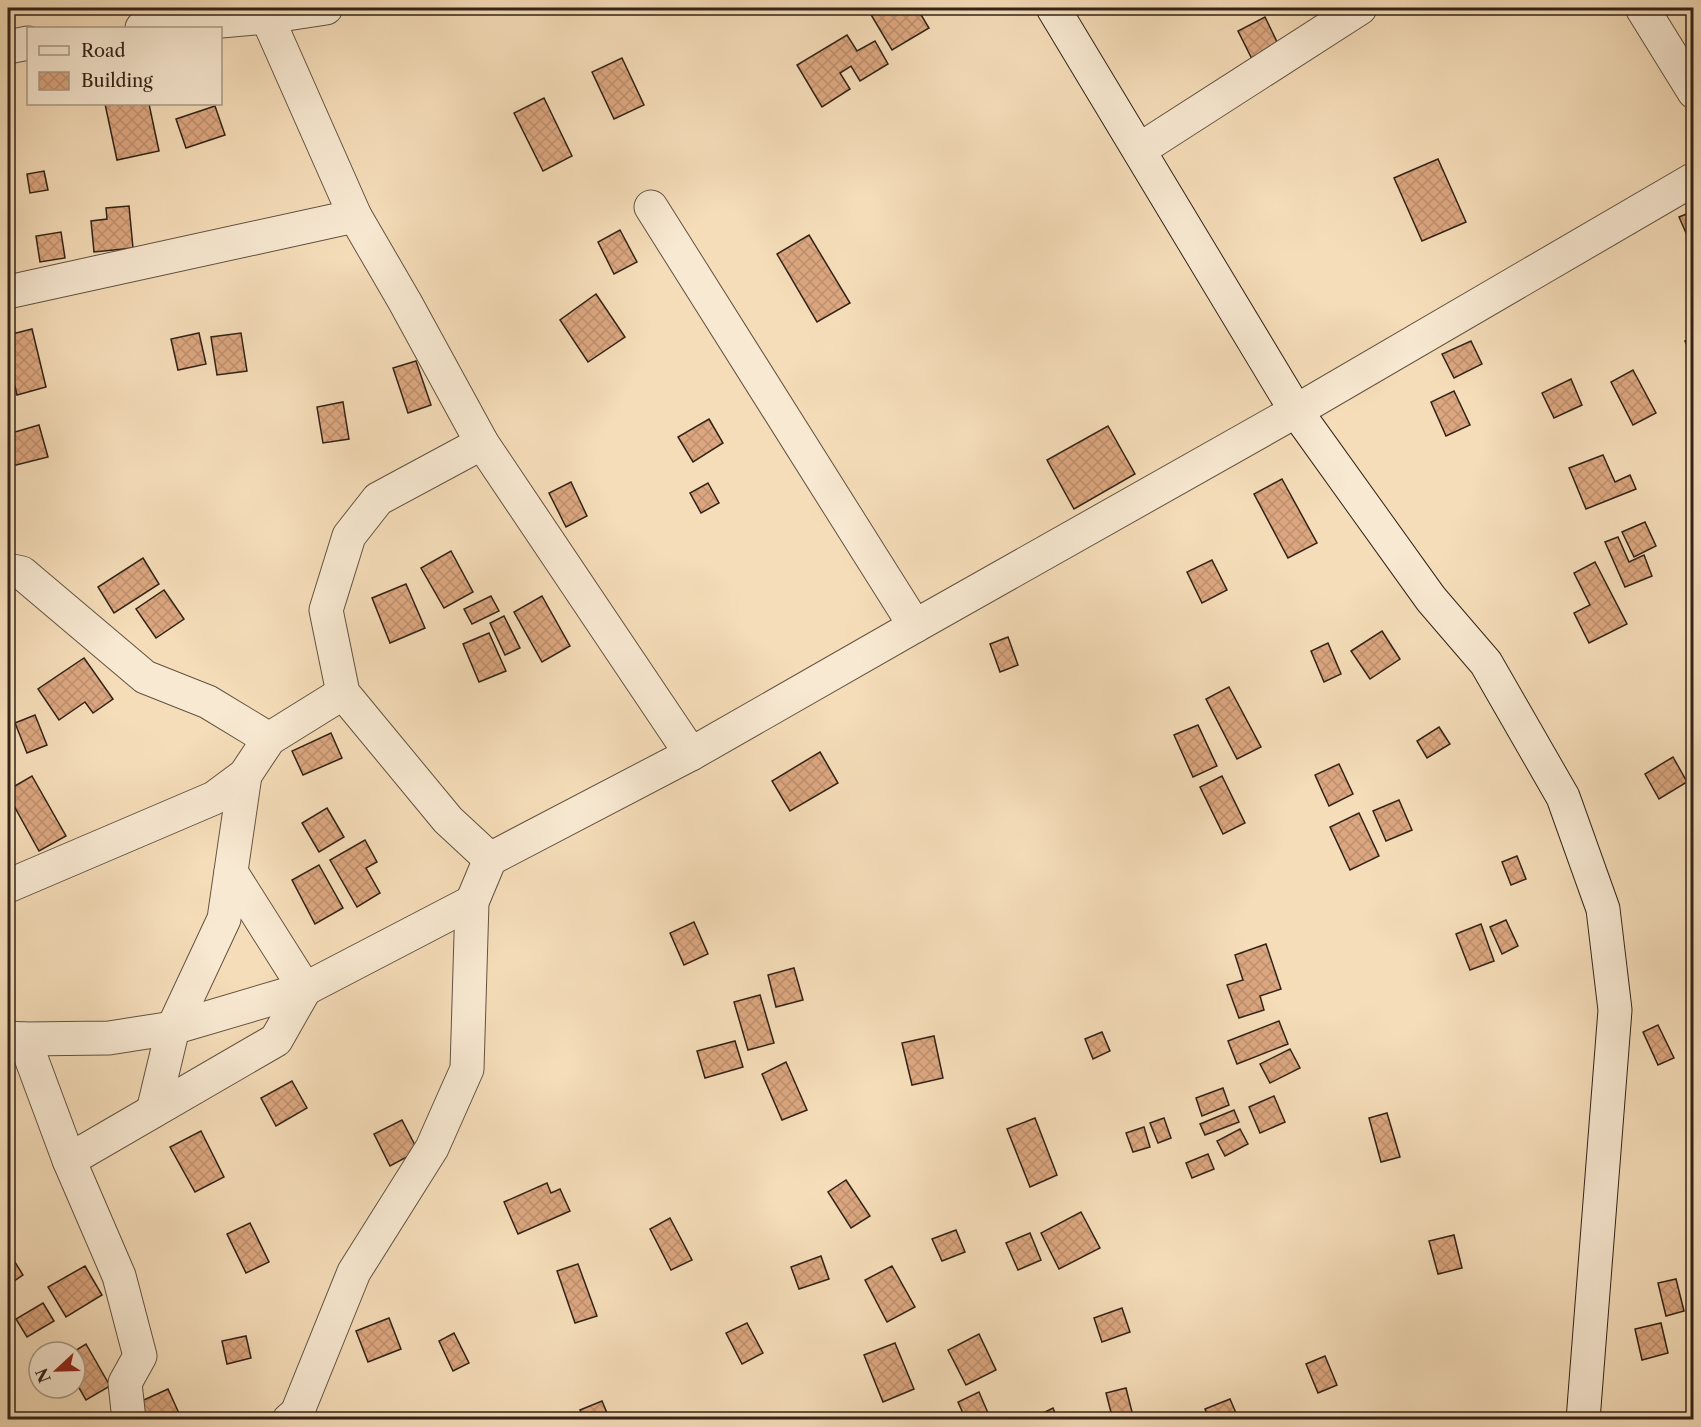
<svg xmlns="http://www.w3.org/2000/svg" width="1701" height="1427" font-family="'Libre Caslon Text',serif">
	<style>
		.building { fill: url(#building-cross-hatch); stroke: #322317; stroke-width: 1.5 }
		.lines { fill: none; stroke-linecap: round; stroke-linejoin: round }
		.street-casing { stroke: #635240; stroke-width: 35 }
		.secondary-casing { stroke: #322317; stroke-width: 35 }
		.street { stroke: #f8e9d2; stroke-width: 33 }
		.secondary { stroke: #f8e9d2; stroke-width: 33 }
	</style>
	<defs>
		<pattern id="building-cross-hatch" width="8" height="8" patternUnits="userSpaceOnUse" patternTransform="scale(1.5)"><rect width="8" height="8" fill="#dca780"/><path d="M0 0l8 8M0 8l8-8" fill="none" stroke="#bd8f6e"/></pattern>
	</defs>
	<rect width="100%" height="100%" fill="#f5ddb9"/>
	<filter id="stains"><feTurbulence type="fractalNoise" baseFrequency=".00333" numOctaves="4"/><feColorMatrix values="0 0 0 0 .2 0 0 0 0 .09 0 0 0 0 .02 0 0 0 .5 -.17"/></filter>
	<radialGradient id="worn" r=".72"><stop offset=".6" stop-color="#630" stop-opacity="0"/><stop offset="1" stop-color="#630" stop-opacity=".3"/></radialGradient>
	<g class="building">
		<polygon points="867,8 917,8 929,28 892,50"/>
		<polygon points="1265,17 1279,46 1252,59 1238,31"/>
		<polygon points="847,35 857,51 875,41 888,64 860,81 851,66 840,73 850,89 822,107 797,65"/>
		<polygon points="622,58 644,105 614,119 592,72"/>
		<polygon points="544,98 572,156 543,171 514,113"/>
		<polygon points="105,104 149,104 159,151 117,160"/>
		<polygon points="215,106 225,135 186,148 176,119"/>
		<polygon points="1438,159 1466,222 1422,241 1394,178"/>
		<polygon points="44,171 48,190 30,193 27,174"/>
		<polygon points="129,206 133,248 94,252 91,221 107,219 106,208"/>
		<polygon points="1694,211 1694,251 1679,217"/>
		<polygon points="620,230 637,262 614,274 598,242"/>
		<polygon points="61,232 65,258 40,262 36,236"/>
		<polygon points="809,235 850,303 817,322 777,254"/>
		<polygon points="596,294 625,337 588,362 560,320"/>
		<polygon points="32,329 46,387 17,395 8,357 8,335"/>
		<polygon points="199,333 206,364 178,370 171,339"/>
		<polygon points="241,333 247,371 217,375 211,337"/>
		<polygon points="1694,338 1694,363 1685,341"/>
		<polygon points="1471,341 1482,364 1454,378 1442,354"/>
		<polygon points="416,361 431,405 408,413 393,368"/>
		<polygon points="1633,370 1656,413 1633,425 1611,382"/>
		<polygon points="1571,379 1582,405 1554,418 1542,393"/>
		<polygon points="1454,391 1470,425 1446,436 1431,402"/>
		<polygon points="343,402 349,439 323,443 317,407"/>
		<polygon points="709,419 723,443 693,462 678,437"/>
		<polygon points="39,425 48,457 8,467 8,434"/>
		<polygon points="1108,426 1135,474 1074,509 1047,460"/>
		<polygon points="1603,455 1615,482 1630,475 1636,489 1586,509 1569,468"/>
		<polygon points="1282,479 1317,543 1288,558 1254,494"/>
		<polygon points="571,482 587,516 566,527 549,493"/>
		<polygon points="708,483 719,503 701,513 690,493"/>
		<polygon points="1645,522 1656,546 1634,557 1622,532"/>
		<polygon points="1618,537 1629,562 1644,555 1652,576 1625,587 1605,542"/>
		<polygon points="451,551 473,592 444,608 421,568"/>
		<polygon points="143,558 159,584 114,613 98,587"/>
		<polygon points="1212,560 1227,590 1202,603 1187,572"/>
		<polygon points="1595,562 1627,624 1589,643 1574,613 1590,605 1574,573"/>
		<polygon points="406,584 425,628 390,643 372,598"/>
		<polygon points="164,590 184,619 156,638 136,609"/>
		<polygon points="491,596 499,611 472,624 464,609"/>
		<polygon points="542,596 570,646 542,662 514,612"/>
		<polygon points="504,616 520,648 505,655 490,623"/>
		<polygon points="1382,631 1400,659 1370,679 1351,651"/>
		<polygon points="489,633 506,671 479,682 463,644"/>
		<polygon points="1008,637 1018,665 1000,672 990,644"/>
		<polygon points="1328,643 1341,674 1324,682 1311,651"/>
		<polygon points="84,658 113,699 93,713 85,702 59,720 38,689"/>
		<polygon points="1229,687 1261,747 1237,759 1206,699"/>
		<polygon points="35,715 47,745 27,753 15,723"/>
		<polygon points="1198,725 1217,766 1193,777 1174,735"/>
		<polygon points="1439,727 1450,744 1427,758 1417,741"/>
		<polygon points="331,733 342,758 303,775 292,751"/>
		<polygon points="820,752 838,783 790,811 772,781"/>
		<polygon points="1673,757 1687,782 1659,799 1645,774"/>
		<polygon points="1339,764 1353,794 1329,806 1315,775"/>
		<polygon points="32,776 66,836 39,851 8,795 8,790"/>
		<polygon points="1222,776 1245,823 1223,834 1200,787"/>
		<polygon points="1399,800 1412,830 1386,841 1373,811"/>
		<polygon points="327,808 344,837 319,852 302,823"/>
		<polygon points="1359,813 1379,856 1350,870 1330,827"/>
		<polygon points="365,840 377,862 366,868 380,893 357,907 330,860"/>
		<polygon points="1517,856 1526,879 1511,885 1502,862"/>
		<polygon points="319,865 343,908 315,924 292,880"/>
		<polygon points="1506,920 1518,946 1502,954 1490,927"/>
		<polygon points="694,922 708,954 684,965 670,933"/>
		<polygon points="1481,924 1494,961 1470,970 1456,934"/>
		<polygon points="1266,944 1281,989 1260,996 1264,1010 1239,1018 1227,985 1243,980 1235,955"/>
		<polygon points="794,968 803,1000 776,1007 768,975"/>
		<polygon points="760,995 774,1043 748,1050 734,1002"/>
		<polygon points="1279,1021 1288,1044 1237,1064 1228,1041"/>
		<polygon points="1658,1025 1674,1058 1658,1065 1643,1032"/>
		<polygon points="1102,1032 1110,1051 1093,1059 1085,1039"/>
		<polygon points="934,1036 943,1078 912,1085 902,1043"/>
		<polygon points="735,1041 743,1067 705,1078 697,1051"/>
		<polygon points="1290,1049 1300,1068 1270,1083 1260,1064"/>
		<polygon points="786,1062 807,1110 782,1120 762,1074"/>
		<polygon points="292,1081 307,1108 276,1126 261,1098"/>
		<polygon points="1223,1088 1229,1105 1202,1116 1196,1098"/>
		<polygon points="1274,1096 1285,1122 1260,1133 1249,1107"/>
		<polygon points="1234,1110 1239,1122 1205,1135 1200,1124"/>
		<polygon points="1387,1113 1400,1157 1381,1162 1369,1118"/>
		<polygon points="1035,1118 1057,1175 1030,1187 1007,1129"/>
		<polygon points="1164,1118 1171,1138 1158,1143 1150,1123"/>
		<polygon points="402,1120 418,1151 390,1166 374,1134"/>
		<polygon points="1144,1127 1150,1147 1133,1152 1126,1133"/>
		<polygon points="1240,1129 1248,1144 1225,1156 1217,1141"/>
		<polygon points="201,1131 224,1177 195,1192 170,1147"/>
		<polygon points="1208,1154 1214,1169 1192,1178 1186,1163"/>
		<polygon points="846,1180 870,1216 851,1228 828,1192"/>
		<polygon points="547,1183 551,1193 560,1189 570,1211 518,1234 504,1202"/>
		<polygon points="1081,1212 1100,1248 1059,1269 1041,1233"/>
		<polygon points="670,1218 692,1260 671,1270 650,1229"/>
		<polygon points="250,1223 269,1262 246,1273 227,1234"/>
		<polygon points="956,1230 965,1252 942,1261 932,1239"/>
		<polygon points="1030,1233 1041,1260 1018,1270 1006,1243"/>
		<polygon points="1454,1235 1462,1268 1438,1274 1429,1241"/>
		<polygon points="8,1251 23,1275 8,1285"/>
		<polygon points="821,1256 829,1279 799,1289 791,1267"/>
		<polygon points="578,1264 597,1316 575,1323 557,1271"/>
		<polygon points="85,1266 102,1295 66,1317 48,1287"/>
		<polygon points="892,1266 915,1307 887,1322 865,1280"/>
		<polygon points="1676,1279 1684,1311 1666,1316 1658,1283"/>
		<polygon points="43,1303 54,1321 27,1337 16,1319"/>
		<polygon points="1122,1308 1130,1332 1102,1342 1094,1318"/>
		<polygon points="389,1318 401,1349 368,1362 356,1331"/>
		<polygon points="747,1323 763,1353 742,1364 726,1333"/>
		<polygon points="1661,1323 1668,1353 1642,1360 1635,1329"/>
		<polygon points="454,1333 469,1363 453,1371 439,1341"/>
		<polygon points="979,1334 996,1370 966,1385 948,1350"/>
		<polygon points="246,1336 251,1358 227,1364 222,1341"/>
		<polygon points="895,1343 914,1389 883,1402 864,1355"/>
		<polygon points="86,1344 110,1386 86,1400 75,1381 75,1352 73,1352"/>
		<polygon points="1325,1356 1337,1385 1318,1393 1306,1364"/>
		<polygon points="1126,1388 1134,1420 1113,1420 1106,1393"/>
		<polygon points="168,1389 182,1420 142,1420 135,1404"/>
		<polygon points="979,1392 991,1420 966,1420 958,1402"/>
		<polygon points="1230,1399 1239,1420 1209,1420 1205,1409"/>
		<polygon points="602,1401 610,1420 584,1420 580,1410"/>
		<polygon points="1053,1408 1058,1420 1029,1420"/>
	</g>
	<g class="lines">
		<defs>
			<g id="street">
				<polyline points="1642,8 1694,92"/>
				<polyline points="267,17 355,216 405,302 482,443 691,754"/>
				<polyline points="142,28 267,17 326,8"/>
				<polyline points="8,47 28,43"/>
				<polyline points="1139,150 1360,8"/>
				<polyline points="651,207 915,626"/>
				<polyline points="8,292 355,216"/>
				<polyline points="482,443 378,499 349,536 326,610 343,693 448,820 490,859"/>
				<polyline points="8,570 22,573 145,677 208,702 269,739"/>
				<polyline points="8,886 214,798 245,775 269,739 343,693"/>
				<polyline points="8,1038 24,1039 109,1038 173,1028 305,989 472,902"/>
				<polyline points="24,1039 69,1160 119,1276 140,1356 125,1383 129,1420"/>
				<polyline points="153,1111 173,1028 224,919 245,775"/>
				<polyline points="69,1160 276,1040 305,989 231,872"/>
				<polyline points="289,1420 297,1413 354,1272 432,1148 467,1069 472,902 490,859 691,754 915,626 1296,411 1694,179"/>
			</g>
			<polyline id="secondary" points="1053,8 1296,411 1431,599 1486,663 1563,797 1603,909 1615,1010 1583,1420"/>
		</defs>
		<use href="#street" class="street-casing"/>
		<use href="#secondary" class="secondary-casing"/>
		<use href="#street" class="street"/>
		<use href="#secondary" class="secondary"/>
	</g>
	<rect width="1701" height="1427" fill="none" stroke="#f5ddb9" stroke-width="30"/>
	<rect x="9" y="9" width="1683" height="1409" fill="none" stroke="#322317" stroke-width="3"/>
	<rect x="15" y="15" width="1671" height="1397" fill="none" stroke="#322317" stroke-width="1.5"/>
	<rect x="27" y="27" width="195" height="78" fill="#f8e9d2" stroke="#a99a87" stroke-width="1.5"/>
	<rect x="39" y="46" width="30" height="9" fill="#f8e9d2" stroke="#a99a87" stroke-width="1.5"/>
	<text x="81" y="57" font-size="18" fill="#322317">Road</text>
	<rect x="39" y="72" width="30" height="18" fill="url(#building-cross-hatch)" stroke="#a99a87" stroke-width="1.5"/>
	<text x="81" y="87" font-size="18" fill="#322317">Building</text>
	<g transform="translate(57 1370) rotate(248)"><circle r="28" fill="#f8e9d2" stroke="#a99a87" stroke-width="1.5"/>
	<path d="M0-4.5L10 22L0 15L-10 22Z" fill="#8f2418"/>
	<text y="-9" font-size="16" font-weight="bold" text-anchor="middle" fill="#322317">N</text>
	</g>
	<rect width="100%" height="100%" filter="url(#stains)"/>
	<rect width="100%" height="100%" fill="url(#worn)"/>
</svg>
